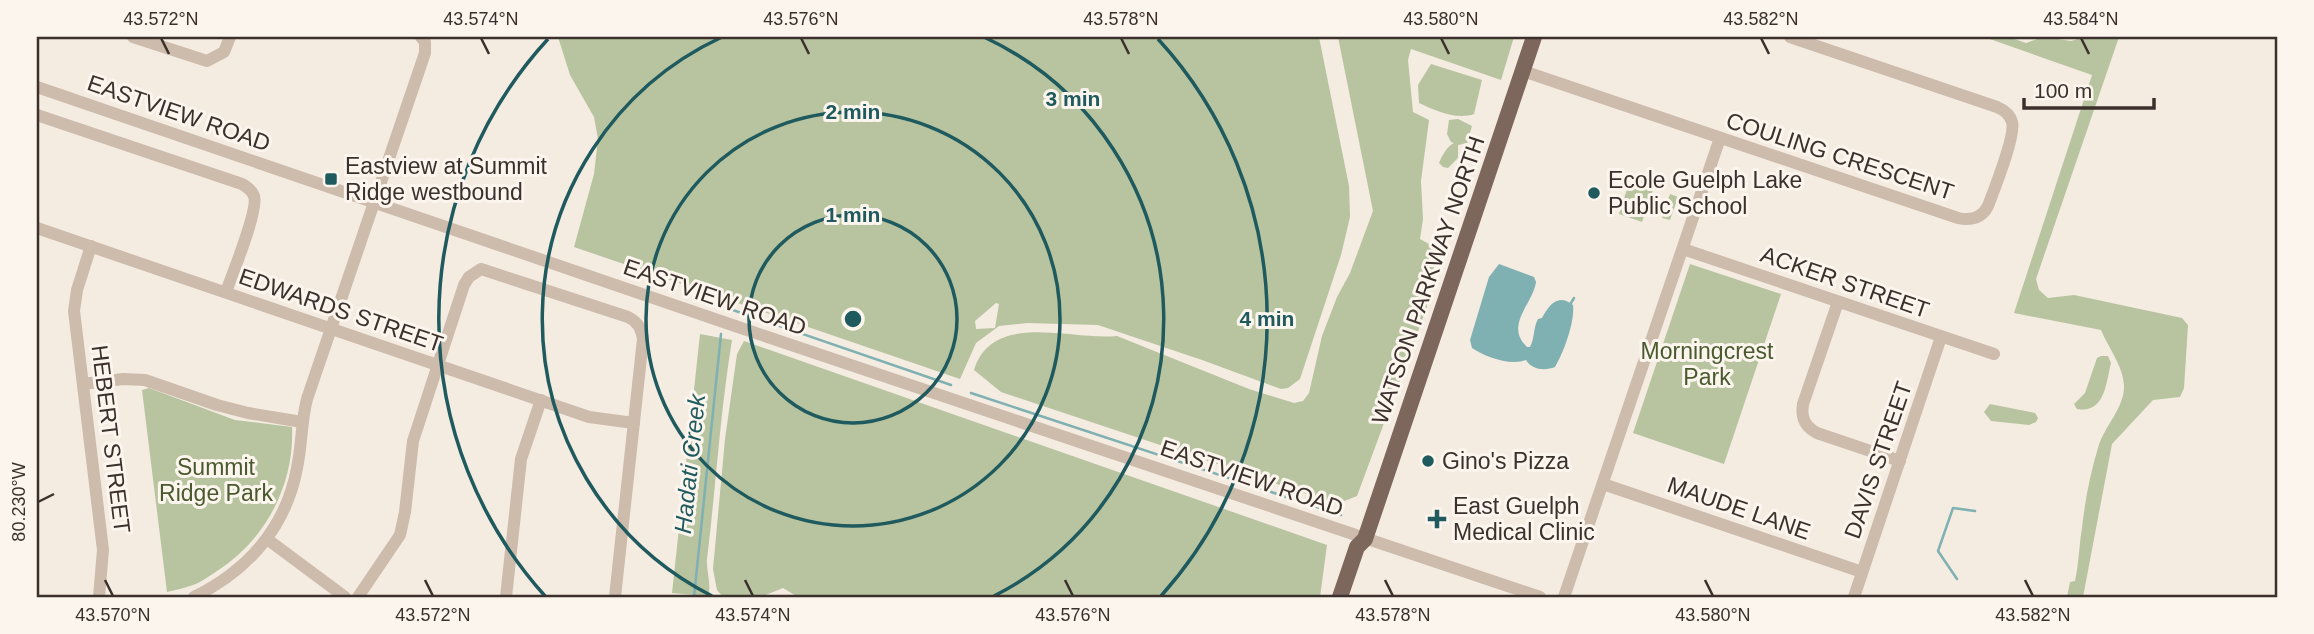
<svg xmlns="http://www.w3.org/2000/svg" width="2314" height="634" font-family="Helvetica,sans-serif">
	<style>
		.green { fill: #b8c4a0; fill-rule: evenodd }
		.water { fill: #7fb0b2 }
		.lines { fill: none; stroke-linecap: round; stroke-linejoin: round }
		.stream { stroke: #7fb0b2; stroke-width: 2.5 }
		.minor { stroke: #cdbbac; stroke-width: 12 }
		.major { stroke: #7d675c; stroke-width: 16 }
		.ticks { fill: none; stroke: #3b302b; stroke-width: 2.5 }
		.ring { fill: none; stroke: #1f5a5e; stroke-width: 3.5 }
		.poi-dot { fill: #1f5a5e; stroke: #fbf5ee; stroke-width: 2.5 }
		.labels { text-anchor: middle; stroke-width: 6; stroke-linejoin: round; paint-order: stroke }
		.street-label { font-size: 23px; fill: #3b302b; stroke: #fbf5ee }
		.poi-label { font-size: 23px; fill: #3b302b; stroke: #fbf5ee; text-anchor: start }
		.park-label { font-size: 23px; fill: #4a5a2e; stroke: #fbf5ee }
		.water-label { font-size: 24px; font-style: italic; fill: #1f5a5e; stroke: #fbf5ee }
		.centre { fill: #1f5a5e; stroke: #fbf5ee; stroke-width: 3.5 }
		.ring-label { font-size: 21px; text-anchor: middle; font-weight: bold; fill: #1f5a5e; stroke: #fbf5ee; stroke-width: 6; stroke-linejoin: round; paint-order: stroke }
		.neatline { fill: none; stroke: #3b302b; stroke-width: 2.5 }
		.ticks-label { font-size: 18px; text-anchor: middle; fill: #3b302b }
	</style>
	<rect width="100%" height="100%" fill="#f4ebe1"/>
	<g class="green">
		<path d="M 558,37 L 1319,37 L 1349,186 L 1350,217 L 1341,255 L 1300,379 L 1288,388 L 1281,389 L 1202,360 L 1098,325 L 1027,323 L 999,326 L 976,343 L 960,379 L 574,247 L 594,174 L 598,139 L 594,117 L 570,75 ZM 996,303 L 999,304 L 995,328 L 976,329 L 975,321 Z"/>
		<path d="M 1338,37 L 1514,37 L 1501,80 L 1411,49 L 1408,60 L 1413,112 L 1429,120 L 1421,181 L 1423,219 L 1420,239 L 1440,250 L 1426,291 L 1427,307 L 1357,496 L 1337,504 L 1001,392 L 974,370 C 993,310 1070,341 1117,336 L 1249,389 L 1294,403 L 1303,401 L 1309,393 L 1322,336 L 1337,297 L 1350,273 L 1373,211 Z"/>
		<path d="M 1984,37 L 2009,37 L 2026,43 L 2043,37 L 2071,41 L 2084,37 L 2119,37 L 2036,279 L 2039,290 L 2048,298 L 2074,295 L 2182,318 L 2188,325 L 2184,388 L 2180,397 L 2153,400 L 2112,444 L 2083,597 L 2067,597 L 2070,582 L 2075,581 C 2079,563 2079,546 2082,528 C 2085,501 2090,474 2098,448 C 2104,426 2125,408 2124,385 C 2123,366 2108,347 2101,330 L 2014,313 L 2092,75 Z"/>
		<path d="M 1431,64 L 1482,80 L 1474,114 C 1456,120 1436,111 1419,103 L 1418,85 Z"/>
		<path d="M 1458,119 L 1472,126 L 1467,143 L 1458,145 L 1458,158 L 1448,168 L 1443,167 L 1439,163 C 1442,156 1447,146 1454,143 L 1451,142 L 1447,134 L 1449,120 Z"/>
		<polygon points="1632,174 1656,181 1642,222 1619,214"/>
		<polygon points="1670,194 1678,197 1670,220 1662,218"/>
		<polygon points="1690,264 1781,294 1724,464 1633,433"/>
		<path d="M 700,334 L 732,340 C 720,413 716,486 707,559 C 706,571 712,585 708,596 L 672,593 Z"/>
		<polygon points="744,341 1327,545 1320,597 798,597 783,588 761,597 723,597 717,590 713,569 725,439 737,354"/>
		<path d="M 2101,356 L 2108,356 L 2111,363 C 2106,383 2105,414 2077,409 L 2074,404 L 2085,393 L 2097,358 Z"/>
		<path d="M 149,388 L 235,420 L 292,427 C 295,484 265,541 217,571 C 209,576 202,582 193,585 C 185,588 175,590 167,592 L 142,390 Z"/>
		<polygon points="1990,404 2035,413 2038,418 2036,422 2029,425 1991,421 1984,412"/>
	</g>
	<path class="water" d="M 1499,264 L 1534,277 L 1536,282 C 1533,304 1504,325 1527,347 L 1530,347 C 1535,338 1533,328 1538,319 L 1542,318 C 1549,305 1558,293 1573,305 C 1575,321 1564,352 1555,367 C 1545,371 1532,370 1526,360 C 1510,366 1485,357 1472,348 L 1470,340 L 1489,277 Z"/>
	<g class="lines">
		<g class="stream">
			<polyline points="1571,303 1574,298"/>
			<polyline points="727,308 951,385"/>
			<polyline points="971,393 1341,515"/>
			<polyline points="1957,579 1938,551 1953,508 1975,511"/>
			<polyline points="694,597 721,334"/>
		</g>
		<g class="minor">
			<polyline points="133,37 207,61 224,52 230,37"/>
			<path d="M 1523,71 L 1958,218 C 1971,221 1982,218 1988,206 C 1994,190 2016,135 2012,122 C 2010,114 2004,110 1997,107 L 1790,37"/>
			<polyline points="37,87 741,328 1540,597"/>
			<path d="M 37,115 L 242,184 C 247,187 252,190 254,196 C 259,209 232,275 226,292"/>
			<polyline points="37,228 589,417 634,423"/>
			<polyline points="91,246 77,290 74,311 103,550 99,597"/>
			<polyline points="1683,249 1994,354"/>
			<path d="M 1838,302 L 1803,404 C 1801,417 1804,426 1817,433 L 1900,461"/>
			<polyline points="83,384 123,379 145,380 217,405 248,413 302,422"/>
			<polyline points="1603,484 1862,572"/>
			<polyline points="267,539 345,597"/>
			<path d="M 194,597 C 247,571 286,528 297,468 C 302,445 301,422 307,399 L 425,53 L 425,42 L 421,37"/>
			<path d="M 358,597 L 400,535 L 405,512 L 413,441 L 464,285 L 469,277 L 481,269 L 628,317 C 638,322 641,328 643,339 L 615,597"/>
			<polyline points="506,597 521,459 541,400"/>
			<polyline points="1564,597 1720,138"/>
			<polyline points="1854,597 1941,337"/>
		</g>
		<polyline class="major" points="1340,597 1357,547 1365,539 1534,37"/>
	</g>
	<path class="ticks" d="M 161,38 L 169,54M 481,38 L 489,54M 801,38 L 809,54M 1121,38 L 1129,54M 1441,38 L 1449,54M 1761,38 L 1769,54M 2081,38 L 2089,54M 38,502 L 54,494M 105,580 L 113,596M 425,580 L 433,596M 745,580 L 753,596M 1065,580 L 1073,596M 1385,580 L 1393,596M 1705,580 L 1713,596M 2025,580 L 2033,596"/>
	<g class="ring">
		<circle cx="853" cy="319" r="104"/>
		<circle cx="853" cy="319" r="207"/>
		<path d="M712 596A311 311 0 0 1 722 37M984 37A311 311 0 0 1 994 596"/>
		<path d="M545 596A414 414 0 0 1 548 39M1158 39A414 414 0 0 1 1161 596"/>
	</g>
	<g class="poi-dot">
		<rect x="324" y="172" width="14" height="14" rx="3.5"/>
		<circle cx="1594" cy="193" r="7"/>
		<circle cx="1428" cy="461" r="7"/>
		<path d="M1433.5 508.5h7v7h7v7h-7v7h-7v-7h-7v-7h7z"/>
	</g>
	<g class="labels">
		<g class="street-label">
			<text transform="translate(179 113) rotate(19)" y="8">EASTVIEW ROAD</text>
			<text transform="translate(1840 156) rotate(18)" y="8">COULING CRESCENT</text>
			<text transform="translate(1428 280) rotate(-71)" y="8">WATSON PARKWAY NORTH</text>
			<text transform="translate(1845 282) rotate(19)" y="8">ACKER STREET</text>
			<text transform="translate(715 297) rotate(19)" y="8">EASTVIEW ROAD</text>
			<text transform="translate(341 310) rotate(19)" y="8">EDWARDS STREET</text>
			<text transform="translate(111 439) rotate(83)" y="8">HEBERT STREET</text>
			<text transform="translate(1878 460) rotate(-71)" y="8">DAVIS STREET</text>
			<text transform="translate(1252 478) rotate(19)" y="8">EASTVIEW ROAD</text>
			<text transform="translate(1739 508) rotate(19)" y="8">MAUDE LANE</text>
		</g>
		<g class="poi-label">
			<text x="345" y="174">Eastview at Summit<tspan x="345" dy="26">Ridge westbound</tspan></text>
			<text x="1608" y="188">Ecole Guelph Lake<tspan x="1608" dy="26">Public School</tspan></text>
			<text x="1442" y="469">Gino's Pizza</text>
			<text x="1453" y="514">East Guelph<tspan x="1453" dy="26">Medical Clinic</tspan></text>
		</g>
		<g class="park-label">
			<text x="1707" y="359">Morningcrest<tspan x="1707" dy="26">Park</tspan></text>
			<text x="216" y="475">Summit<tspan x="216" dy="26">Ridge Park</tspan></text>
		</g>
		<g class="water-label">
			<text transform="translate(690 464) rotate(-84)" y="8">Hadati Creek</text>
		</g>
	</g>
	<circle cx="853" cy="319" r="10" class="centre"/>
	<g class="ring-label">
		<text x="1073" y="106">3 min</text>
		<text x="853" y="119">2 min</text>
		<text x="853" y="222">1 min</text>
		<text x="1267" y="326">4 min</text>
	</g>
	<rect width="2314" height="634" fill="none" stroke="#fbf5ee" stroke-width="77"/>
	<path d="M2024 98v10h130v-10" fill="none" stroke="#3b302b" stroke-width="3.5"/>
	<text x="2034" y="98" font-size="21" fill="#3b302b" stroke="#fbf5ee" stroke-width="5" paint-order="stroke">100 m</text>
	<rect x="38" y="38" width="2238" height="558" class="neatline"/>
	<g class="ticks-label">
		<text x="161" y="25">43.572°N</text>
		<text x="481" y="25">43.574°N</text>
		<text x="801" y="25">43.576°N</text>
		<text x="1121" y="25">43.578°N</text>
		<text x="1441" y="25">43.580°N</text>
		<text x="1761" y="25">43.582°N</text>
		<text x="2081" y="25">43.584°N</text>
		<text transform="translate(19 502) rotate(-90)" y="6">80.230°W</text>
		<text x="113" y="621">43.570°N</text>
		<text x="433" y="621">43.572°N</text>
		<text x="753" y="621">43.574°N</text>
		<text x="1073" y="621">43.576°N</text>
		<text x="1393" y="621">43.578°N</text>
		<text x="1713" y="621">43.580°N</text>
		<text x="2033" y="621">43.582°N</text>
	</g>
</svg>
